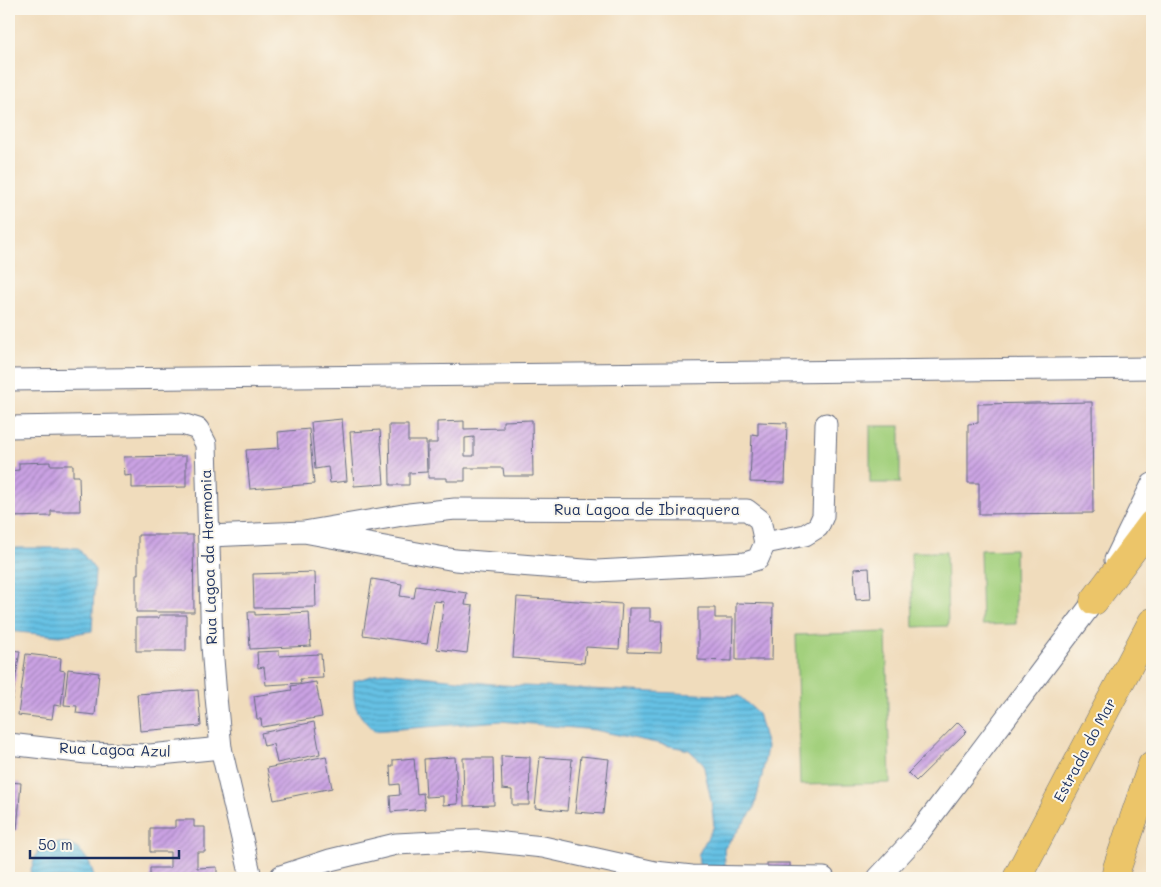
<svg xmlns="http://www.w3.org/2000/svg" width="1161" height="887" font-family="Mali,sans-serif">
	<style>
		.grass { fill: #a3d07d; stroke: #5f806e }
		.water { fill: url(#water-rules); stroke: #4078a1 }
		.building { fill: url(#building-hatch); fill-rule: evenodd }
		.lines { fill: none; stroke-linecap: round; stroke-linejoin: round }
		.minor-casing { stroke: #666c7f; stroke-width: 23 }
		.major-casing { stroke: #666c7f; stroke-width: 29 }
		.minor { stroke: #fff; stroke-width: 21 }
		.major { stroke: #ecc569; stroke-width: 28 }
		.labels { text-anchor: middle; stroke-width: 4; stroke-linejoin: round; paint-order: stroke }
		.street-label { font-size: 15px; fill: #1b2f5e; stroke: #fbf7ec }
	</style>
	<defs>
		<pattern id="water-rules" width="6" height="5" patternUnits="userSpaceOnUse" patternTransform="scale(1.25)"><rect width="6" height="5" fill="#66c1e4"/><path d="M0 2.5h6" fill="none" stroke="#539dbc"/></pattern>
		<pattern id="building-hatch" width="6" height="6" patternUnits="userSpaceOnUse" patternTransform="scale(1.25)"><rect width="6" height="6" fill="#caa2e3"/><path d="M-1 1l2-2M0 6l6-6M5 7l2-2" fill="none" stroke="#a384bb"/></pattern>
	</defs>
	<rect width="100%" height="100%" fill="#fbf7ec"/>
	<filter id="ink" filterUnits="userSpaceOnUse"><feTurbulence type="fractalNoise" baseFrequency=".02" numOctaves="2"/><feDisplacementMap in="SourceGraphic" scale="10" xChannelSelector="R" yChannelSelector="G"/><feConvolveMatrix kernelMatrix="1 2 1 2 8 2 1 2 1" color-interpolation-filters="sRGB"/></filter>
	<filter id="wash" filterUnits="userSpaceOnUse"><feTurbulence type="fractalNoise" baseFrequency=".0096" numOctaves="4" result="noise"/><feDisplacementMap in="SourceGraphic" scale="20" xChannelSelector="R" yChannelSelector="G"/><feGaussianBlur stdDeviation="1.12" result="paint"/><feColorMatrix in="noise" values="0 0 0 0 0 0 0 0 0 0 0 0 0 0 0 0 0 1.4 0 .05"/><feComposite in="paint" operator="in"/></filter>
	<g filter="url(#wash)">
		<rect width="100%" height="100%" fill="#f0dcbc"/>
		<g class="grass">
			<rect x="870" y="426" width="30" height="57"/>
			<polygon points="1015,549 1016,624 982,625 980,550"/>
			<polygon points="911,552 946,552 948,626 913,627"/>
			<polygon points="886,632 890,783 800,785 796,635"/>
		</g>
		<g class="water">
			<polygon points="9,548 78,548 95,570 92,631 59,636 9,631"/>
			<path d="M 385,672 L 502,685 L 739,696 L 758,713 L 767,747 L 762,776 L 754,809 L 724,849 L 726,878 L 701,878 L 698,855 L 714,826 L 711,800 L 703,763 L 689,750 L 595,730 L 501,721 L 374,731 C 355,711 353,708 354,681 Z"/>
			<path d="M 56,843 C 60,843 65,843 68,844 C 81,847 93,865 94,878 L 34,878 L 30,872 L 38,850 Z"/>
		</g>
		<g id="blocks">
			<g class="building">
				<polygon points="1092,402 1093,513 979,514 979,483 968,483 968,424 978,423 978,404"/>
				<polygon points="342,419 347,481 330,483 328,467 315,469 311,422"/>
				<path d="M 532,420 L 533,476 L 504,476 L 503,468 L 465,468 L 465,481 L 447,481 L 447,478 L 428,478 L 428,443 L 437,443 L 437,422 L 464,421 L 464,429 L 503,428 L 503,421 ZM 474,437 L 474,456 L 465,456 L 465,438 Z"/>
				<polygon points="758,422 787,423 785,483 750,482 752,434 758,435"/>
				<polygon points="389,425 408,425 408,441 426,441 427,472 409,473 409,485 390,485"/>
				<polygon points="309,429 314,484 250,489 246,450 279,448 278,432"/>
				<polygon points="380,430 384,484 354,486 350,432"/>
				<polygon points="186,456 186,487 132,488 132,475 125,476 124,457"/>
				<polygon points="50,462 50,465 73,465 73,476 79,476 80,511 51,511 51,516 9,517 9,471 19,470 19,463"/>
				<polygon points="138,535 193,535 194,612 136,612 136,574 138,574"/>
				<polygon points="869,568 871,599 856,600 854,569"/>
				<polygon points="315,572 316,607 254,608 253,574"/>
				<polygon points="372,579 402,584 400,596 414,598 416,586 467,593 465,605 473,606 467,653 437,649 444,602 434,601 427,644 363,635"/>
				<polygon points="517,597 622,604 619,649 586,647 584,663 513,658"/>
				<polygon points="736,603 773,604 772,660 736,660"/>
				<polygon points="629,608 650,608 650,621 662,621 661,653 628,652"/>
				<polygon points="698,608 715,608 715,618 733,618 732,661 698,660"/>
				<polygon points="248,612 255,612 255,615 309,612 311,646 250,649"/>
				<polygon points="159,615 186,615 186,651 136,651 136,618 159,618"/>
				<polygon points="9,650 20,651 10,712 9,712"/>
				<polygon points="279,651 279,656 321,654 323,678 300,679 301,683 266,685 264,667 258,668 257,652"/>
				<polygon points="26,654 61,658 60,670 65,671 61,706 54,705 52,719 18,715"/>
				<polygon points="68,669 99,673 95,715 76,713 77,706 64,705"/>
				<polygon points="316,682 322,717 262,727 261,719 257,719 254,696 292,690 291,686"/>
				<polygon points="198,690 201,726 140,731 137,694"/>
				<polygon points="314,722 320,754 277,763 273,744 264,746 261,733"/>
				<polygon points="958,722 967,731 916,781 908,773"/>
				<polygon points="326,756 332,788 274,800 267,768"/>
				<polygon points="501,756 530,757 529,805 512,805 512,790 502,789"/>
				<polygon points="581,756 609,759 603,814 575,812"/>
				<polygon points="455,757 458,804 443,805 443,796 426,797 424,759"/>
				<polygon points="540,757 572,759 567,811 535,808"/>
				<polygon points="414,758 417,794 423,793 425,809 391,812 390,796 400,795 399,784 391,785 390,766 393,766 393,760"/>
				<polygon points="463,758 493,758 494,805 464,806"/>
				<polygon points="9,782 21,783 17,830 9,830"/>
				<polygon points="175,820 194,820 194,827 205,827 205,852 197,852 197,868 217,867 217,878 150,878 150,868 170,868 170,852 150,852 150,828 175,828"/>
				<rect x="767" y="863" width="23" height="15"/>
			</g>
		</g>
	</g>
	<g filter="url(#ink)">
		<use href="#blocks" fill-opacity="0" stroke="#666c7f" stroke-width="1"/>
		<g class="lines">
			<defs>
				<g id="minor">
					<polyline points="9,380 1152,368"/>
					<polyline points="9,427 182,424 198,429 206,444 212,646 216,697 221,748 250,873"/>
					<polyline points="209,536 304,532 409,514 455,509 747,510 760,520 765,543 758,559 745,563 597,571 455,560 304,532"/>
					<polyline points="765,543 805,535 818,527 823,516 826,424"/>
					<polyline points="1115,560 1152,484"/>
					<polyline points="9,744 87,753 150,755 221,748"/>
					<polyline points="281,876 330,860 396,844 476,840 543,847 655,872 692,876 824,878"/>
					<polyline points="878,878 916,837 1094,601 1101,587"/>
				</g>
				<g id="major">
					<polyline points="1094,601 1152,524"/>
					<polyline points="1017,878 1152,622"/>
					<polyline points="1115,878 1117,868 1152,765"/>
				</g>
			</defs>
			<use href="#minor" class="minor-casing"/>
			<use href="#major" class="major-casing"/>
			<use href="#minor" class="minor"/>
			<use href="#major" class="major"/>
		</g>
	</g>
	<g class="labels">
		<g class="street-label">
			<text x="647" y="515">Rua Lagoa de Ibiraquera</text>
			<text transform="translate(209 557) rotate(-92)" y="5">Rua Lagoa da Harmonia</text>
			<text transform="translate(115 750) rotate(2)" y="5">Rua Lagoa Azul</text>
			<text transform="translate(1085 750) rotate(-62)" y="5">Estrada do Mar</text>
		</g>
	</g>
	<rect width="1161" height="887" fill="none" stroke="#fbf7ec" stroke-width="30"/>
	<path d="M30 850v8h149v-8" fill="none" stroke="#1b2f5e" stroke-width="2.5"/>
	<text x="38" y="850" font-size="15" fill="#1b2f5e" stroke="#fbf7ec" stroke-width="4" paint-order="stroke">50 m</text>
</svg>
